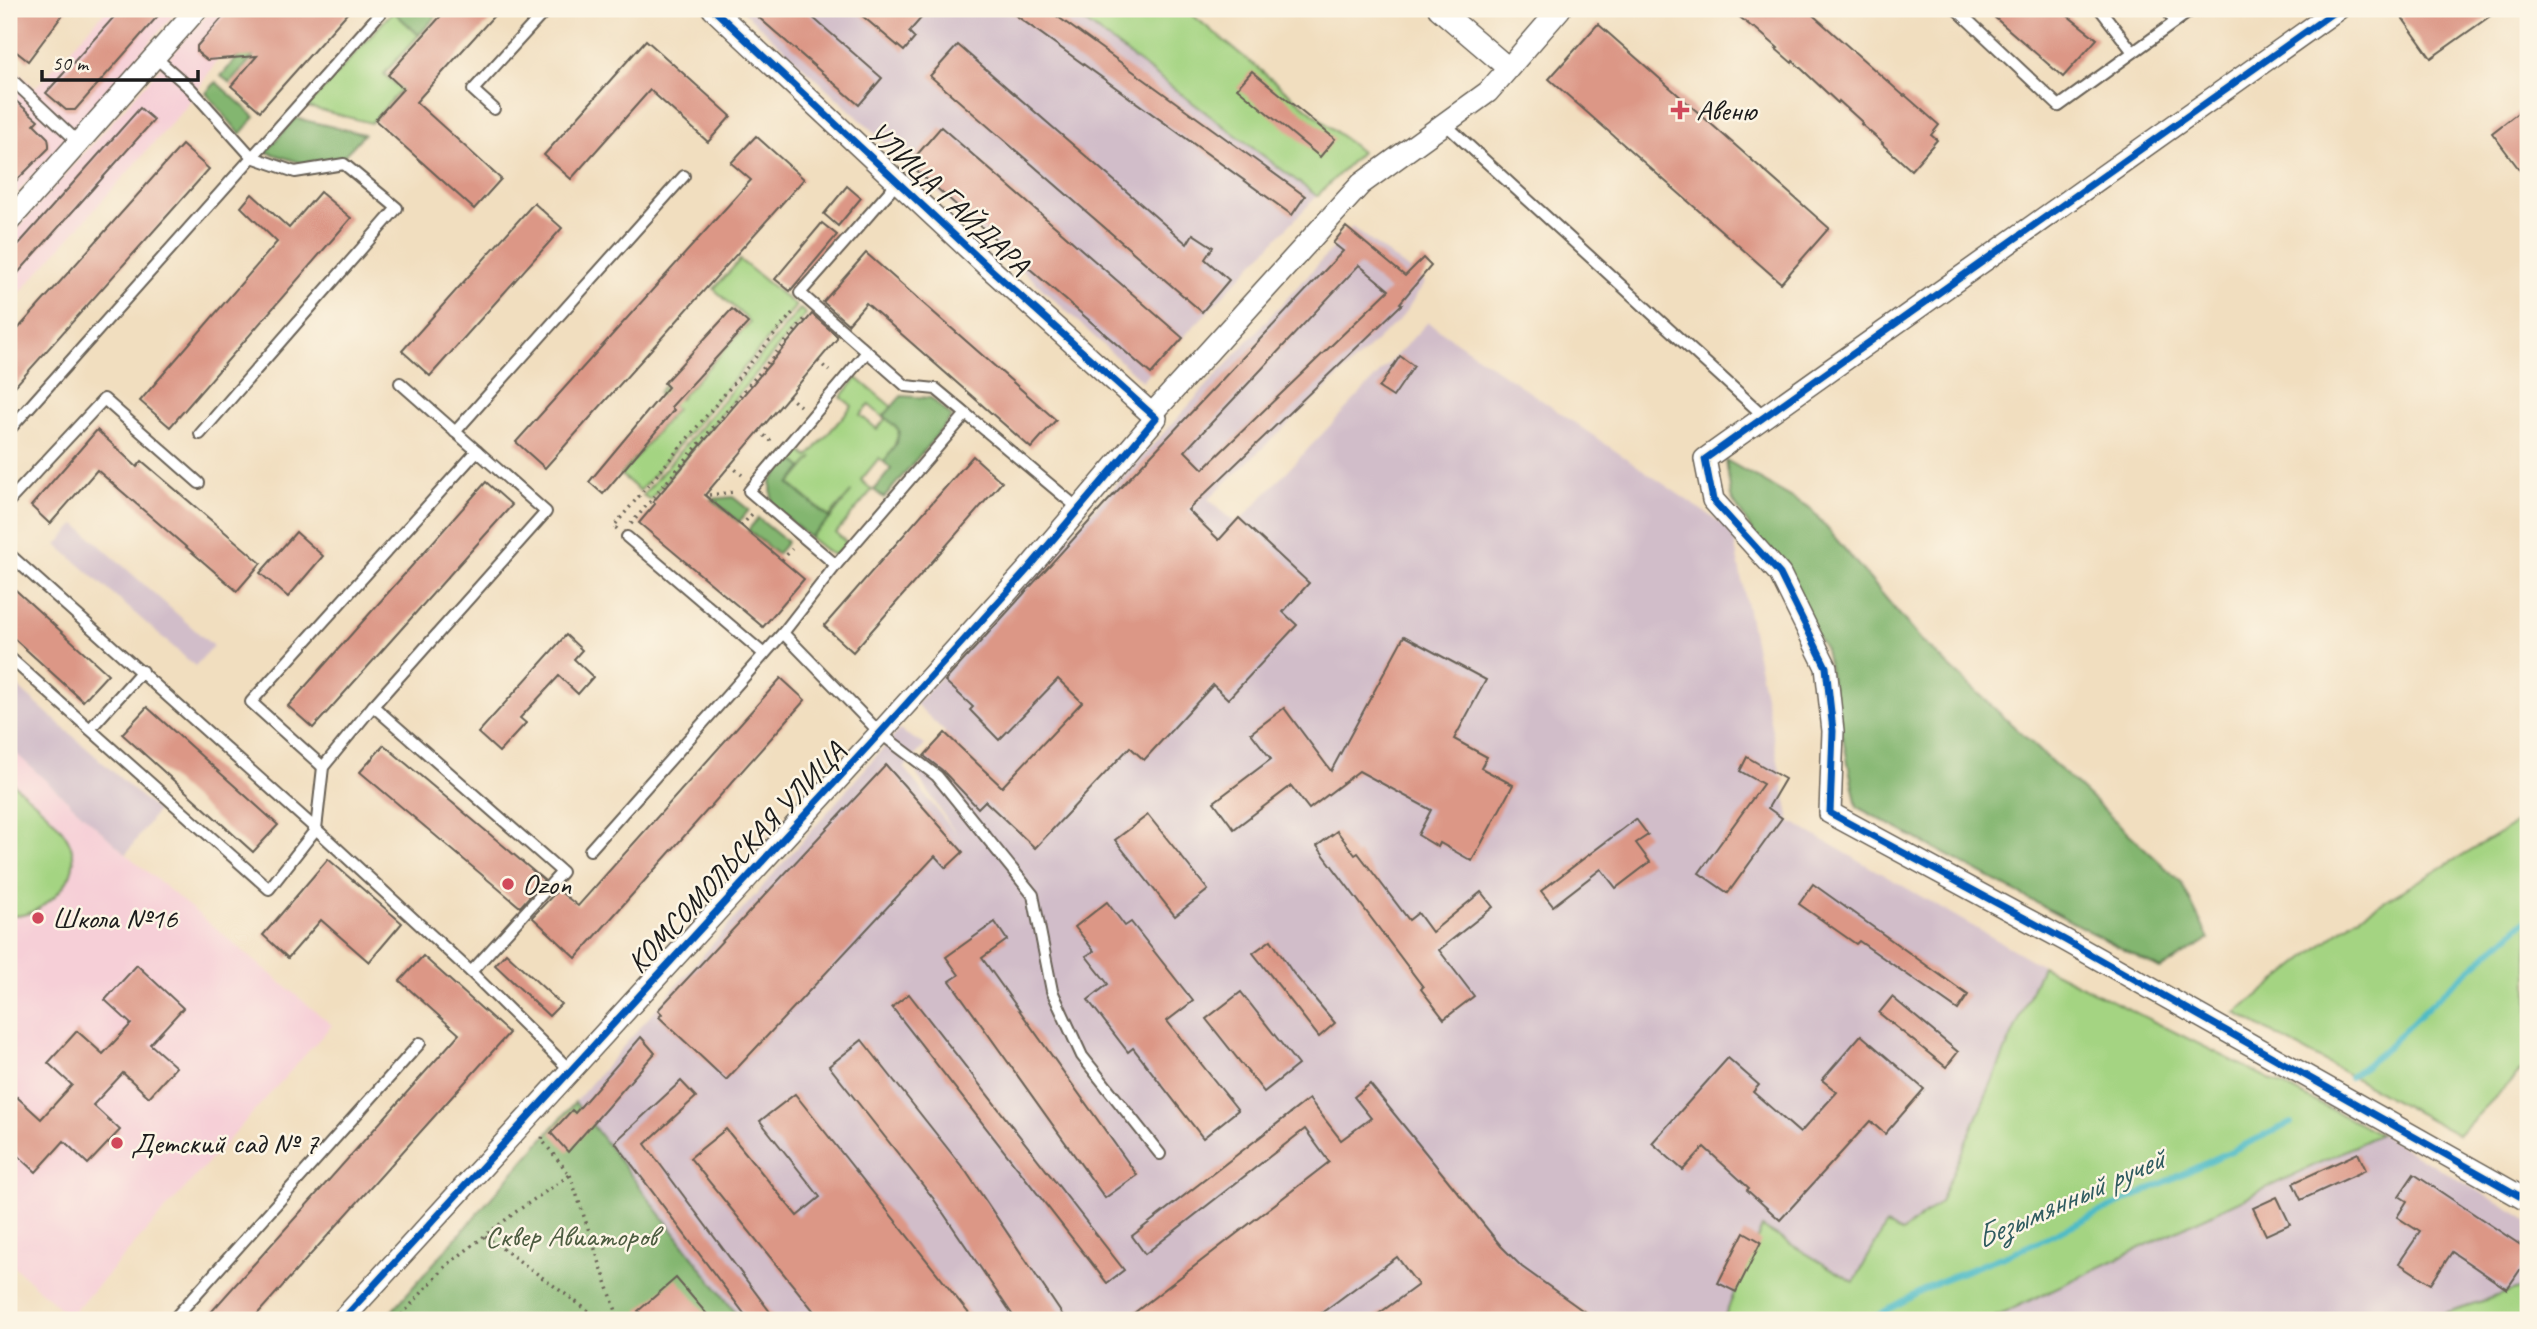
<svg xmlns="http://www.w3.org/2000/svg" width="2537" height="1329" font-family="Caveat,sans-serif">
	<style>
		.built { fill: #f6cfd7 }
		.industrial { fill: #d1bdc9 }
		.green { fill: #a4d482; stroke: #60784f; stroke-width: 2; fill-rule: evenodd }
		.forest { fill: #83b670; stroke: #506946; stroke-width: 2 }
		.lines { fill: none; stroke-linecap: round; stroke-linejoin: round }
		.stream { stroke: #4dbbc6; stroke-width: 6 }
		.building { fill: #dc9786; fill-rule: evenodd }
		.service-casing { stroke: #676055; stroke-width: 14 }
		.minor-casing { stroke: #676055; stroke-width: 24 }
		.path { stroke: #676055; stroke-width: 3.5; stroke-dasharray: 2 5; stroke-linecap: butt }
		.service { stroke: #fff; stroke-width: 10 }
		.minor { stroke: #fff; stroke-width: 21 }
		.cycleway-casing { stroke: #fcf5e5; stroke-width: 11 }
		.cycleway { stroke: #0057b8; stroke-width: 7 }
		.poi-dot { fill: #d1495b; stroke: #fcf5e5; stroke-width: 2.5 }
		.labels { text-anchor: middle; stroke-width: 5; stroke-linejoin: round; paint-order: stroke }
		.poi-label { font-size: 30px; fill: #1c1c1c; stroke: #fcf5e5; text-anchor: start }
		.street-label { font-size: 30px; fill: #1c1c1c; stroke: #fcf5e5 }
		.park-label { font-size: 30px; fill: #4c5c40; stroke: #fcf5e5 }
		.water-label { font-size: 32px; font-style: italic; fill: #305c60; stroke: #fcf5e5 }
	</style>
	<rect width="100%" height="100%" fill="#fcf5e5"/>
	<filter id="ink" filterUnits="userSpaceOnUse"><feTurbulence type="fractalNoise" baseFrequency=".0143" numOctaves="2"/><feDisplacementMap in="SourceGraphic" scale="14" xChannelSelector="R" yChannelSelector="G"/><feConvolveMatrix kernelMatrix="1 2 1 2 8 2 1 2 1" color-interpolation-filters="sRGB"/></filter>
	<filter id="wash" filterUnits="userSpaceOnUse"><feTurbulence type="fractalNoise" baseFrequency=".00686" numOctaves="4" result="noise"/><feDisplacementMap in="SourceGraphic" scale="28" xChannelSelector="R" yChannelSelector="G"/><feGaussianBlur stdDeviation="1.57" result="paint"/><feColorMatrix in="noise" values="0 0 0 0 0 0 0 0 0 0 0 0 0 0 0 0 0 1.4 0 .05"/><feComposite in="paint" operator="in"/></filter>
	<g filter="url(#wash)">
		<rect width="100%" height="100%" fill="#f1debf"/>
		<g class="built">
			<polygon points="107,9 179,9 9,203 9,64 35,88"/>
			<polygon points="212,9 261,9 221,55 185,108 9,305 9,238"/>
			<polygon points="9,747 126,854 332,1025 69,1317 9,1262"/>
		</g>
		<g class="industrial">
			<polygon points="741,9 1068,9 1317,196 1142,381"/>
			<polygon points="1352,227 1425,282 1402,317 1208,499 1237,524 1428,322 1732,531 1790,821 2042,966 1940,1202 1902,1232 1885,1225 1854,1282 1762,1228 1723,1320 741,1320 575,1102 899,730 925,745 904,768 958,837 916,773 936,745 986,772 916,704"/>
			<polygon points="76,524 213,646 195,666 57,545"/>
			<polygon points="9,679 157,811 126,854 9,747"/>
			<polygon points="2380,1134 2528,1220 2528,1286 2423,1320 1998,1320 1994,1318"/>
		</g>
		<g class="green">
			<polygon points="1068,9 1185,9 1361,152 1317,196"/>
			<polygon points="393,11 419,35 384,74 401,90 371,123 307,107"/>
			<polygon points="740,260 796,306 640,491 621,475 676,409 658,393 664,386 679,399 750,322 714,289"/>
			<polygon points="800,309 806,314 650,500 643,495"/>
			<path d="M 857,378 L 892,407 L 884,416 L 899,430 C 897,443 892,452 884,462 L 879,458 L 861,480 L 872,490 L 836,533 L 847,543 L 835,555 L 829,553 L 809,537 L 830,519 L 852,491 L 829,517 L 790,484 L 813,457 L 803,468 L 790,457 L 797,448 L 808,457 L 852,406 L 841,397 ZM 869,405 L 885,419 L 877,429 L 860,415 Z"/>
			<path d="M 9,780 C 42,810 104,848 56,895 C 42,908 28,917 9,916 Z"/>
			<polygon points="2528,816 2528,1064 2458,1135 2236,1013 2352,921"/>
			<polygon points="2042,966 2380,1134 1995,1317 1998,1320 1723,1320 1762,1227 1854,1282 1886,1225 1902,1232 1940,1202"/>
			<polygon points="2528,1286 2528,1320 2423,1320"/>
		</g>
		<g class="forest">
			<polygon points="280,9 296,9 230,83 221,76"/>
			<polygon points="396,9 443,9 419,35 393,11"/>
			<polygon points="216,82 255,117 240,134 206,93"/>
			<polygon points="295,118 364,134 343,157 302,163 266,152"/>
			<polygon points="901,396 931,398 952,417 884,498 874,490 891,469 884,462 897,443 899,430 884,416"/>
			<polygon points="790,457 803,468 789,484 830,519 809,537 772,505 771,482"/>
			<polygon points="1726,460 1810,508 1921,640 2181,882 2209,939 2160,969 1857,807 1825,649 1731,497"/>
			<polygon points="733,497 749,510 739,522 712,499"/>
			<polygon points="758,518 787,542 777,554 748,530"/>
			<polygon points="575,1102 741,1320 384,1320"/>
		</g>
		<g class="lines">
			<g class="stream">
				<polyline points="2350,1077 2380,1054 2434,1001 2528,918"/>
				<polyline points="1869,1320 1940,1281 2024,1248 2291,1123"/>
			</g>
		</g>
		<g id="blocks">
			<g class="building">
				<polygon points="20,9 67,9 28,61 9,46 9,23"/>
				<polygon points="121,9 164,9 75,110 66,110 46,93"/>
				<polygon points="230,9 351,9 260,111 231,86 257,56 207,60 197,52 197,46"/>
				<polygon points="447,9 500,9 416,102 501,179 474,209 375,120 403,89 388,75"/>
				<polygon points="749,9 803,9 882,78 859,105"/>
				<polygon points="854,9 929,9 909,32 915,38 904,51"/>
				<polygon points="1007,9 1047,9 1305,196 1292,215"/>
				<polygon points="1730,9 1806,9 1904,96 1905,95 1939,125 1931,135 1937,140 1911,170 1882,144 1883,143 1861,124 1862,122 1839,101 1838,103 1793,61 1792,63 1776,49 1778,48 1754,27 1753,28"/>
				<polygon points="1985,9 2059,9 2097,39 2063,77"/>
				<polygon points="2411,9 2500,9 2431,58 2401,16"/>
				<polygon points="1598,24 1829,228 1781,283 1549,79"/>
				<polygon points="646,40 731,116 708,142 650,90 571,179 544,155"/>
				<polygon points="958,45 1187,244 1193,234 1213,247 1205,259 1229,280 1202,312 930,76"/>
				<polygon points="1252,71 1335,139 1320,157 1237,88"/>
				<polygon points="9,95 38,120 34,124 48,138 49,144 49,148 9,188"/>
				<polygon points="2528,105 2528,181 2492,133"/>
				<polygon points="140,108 154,120 9,283 9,255"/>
				<polygon points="941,127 1183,338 1151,374 909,164"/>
				<polygon points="756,136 804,179 545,468 516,442 751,180 731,163"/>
				<polygon points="182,145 209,169 9,393 9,339"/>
				<polygon points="847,186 861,198 838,226 824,214"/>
				<polygon points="320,192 351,218 170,427 140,401 277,242 241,207 252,194 289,228"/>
				<polygon points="534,203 562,228 430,376 402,351"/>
				<polygon points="822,223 837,235 790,291 775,279"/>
				<path d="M 1346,227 L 1405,276 L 1423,258 L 1431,266 L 1400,303 L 1402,304 L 1188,510 L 1219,540 L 1239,518 L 1309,583 L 1283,612 L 1297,625 L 1228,699 L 1213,685 L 1144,760 L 1130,747 L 1035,848 L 985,801 L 978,808 L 942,770 L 924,756 L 945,733 L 1002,787 L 1082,702 L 1058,679 L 999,740 L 970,710 L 973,707 L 945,681 L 1106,503 L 1343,251 L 1333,243 ZM 1359,265 L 1389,290 L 1203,469 L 1185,451 Z"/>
				<polygon points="866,253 1056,420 1031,448 866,303 848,324 823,302"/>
				<polygon points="732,309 748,323 671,407 674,410 603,494 589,482 668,387 664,383"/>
				<polygon points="812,314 837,336 837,339 705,495 804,579 763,627 639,523 655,504 653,502"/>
				<polygon points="1400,356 1414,366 1393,397 1379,388"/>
				<polygon points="97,430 137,467 142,461 261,563 237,591 97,470 50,524 31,506"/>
				<polygon points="973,456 1002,482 853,652 824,626"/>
				<polygon points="486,482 512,505 313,728 288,706"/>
				<polygon points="296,532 323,556 288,597 260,573"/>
				<polygon points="9,584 108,674 83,701 9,634"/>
				<polygon points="566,635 582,650 574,659 593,677 578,694 559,676 520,718 526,723 499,752 478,733"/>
				<polygon points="1404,636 1486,680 1454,739 1487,757 1481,768 1513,785 1472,861 1440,843 1438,847 1418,835 1431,810 1359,771 1309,809 1291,786 1234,829 1214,802 1271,759 1251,733 1284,708 1331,771"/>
				<polygon points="781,678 805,700 576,958 532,917 558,890 578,906"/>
				<polygon points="147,707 278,825 253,852 122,734"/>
				<polygon points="384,745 544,880 520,907 360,772"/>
				<polygon points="1747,757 1785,779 1768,808 1782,818 1728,893 1699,873 1763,784 1740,771"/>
				<polygon points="886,765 963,852 946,868 935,856 726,1080 659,1017 662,1014 658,1010"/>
				<polygon points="1148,815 1208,890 1175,916 1115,840"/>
				<polygon points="1636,819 1648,835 1636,843 1650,862 1616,888 1601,869 1553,906 1541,891"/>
				<polygon points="1337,831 1355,855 1358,853 1409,920 1418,913 1432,932 1481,892 1493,907 1439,950 1474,996 1444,1019 1421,989 1423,987 1317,846"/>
				<polygon points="328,859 402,923 369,962 321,920 288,958 263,935"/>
				<polygon points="1813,884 1968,995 1958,1010 1859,941 1856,944 1799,904"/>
				<polygon points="1107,902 1125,926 1131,922 1193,1001 1167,1021 1238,1110 1203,1138 1133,1048 1128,1052 1088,1000 1108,984 1086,956 1094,951 1075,927"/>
				<polygon points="995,922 1007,940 982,958 1137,1175 1105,1198 950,981 959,975 946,957"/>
				<polygon points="1271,940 1293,973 1335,1023 1319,1037 1253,953"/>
				<polygon points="506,953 561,1004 549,1016 495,965"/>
				<polygon points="423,956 509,1033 252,1320 204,1320 459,1034 400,981"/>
				<polygon points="137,965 183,1008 150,1044 176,1067 149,1097 123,1073 93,1105 120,1130 88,1164 64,1141 36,1172 9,1147 9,1106 17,1097 41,1119 72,1085 48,1063 77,1031 103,1054 131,1024 105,1000"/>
				<polygon points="1241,992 1298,1065 1264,1092 1206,1019"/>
				<polygon points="909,994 1124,1270 1107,1283 892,1007"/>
				<polygon points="1892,997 1958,1052 1946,1067 1879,1013"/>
				<polygon points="1861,1035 1924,1089 1885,1134 1870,1121 1780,1220 1747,1190 1749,1188 1704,1147 1683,1170 1652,1143 1728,1058 1759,1085 1753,1092 1800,1133 1837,1092 1822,1080"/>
				<polygon points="641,1037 655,1053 568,1152 551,1133 572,1110 575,1113"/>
				<polygon points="862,1040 967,1173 1066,1320 1016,1320 933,1198 829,1066"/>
				<polygon points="681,1081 696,1097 645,1144 776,1320 749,1320 615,1142"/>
				<polygon points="1370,1084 1501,1246 1522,1267 1596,1320 1370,1320 1418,1285 1397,1257 1312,1320 1125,1320 1329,1162 1305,1129 1145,1254 1132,1236 1309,1099 1341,1140 1371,1118 1354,1097"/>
				<polygon points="795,1094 974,1320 821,1320 690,1158 726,1129 797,1216 820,1197 760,1121"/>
				<polygon points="2358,1153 2366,1170 2301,1200 2293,1183"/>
				<polygon points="2414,1174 2528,1250 2528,1258 2507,1289 2452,1252 2431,1284 2399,1263 2420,1232 2397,1217 2407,1201 2399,1196"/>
				<polygon points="2277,1197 2290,1224 2266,1235 2253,1208"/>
				<polygon points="1744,1232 1761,1242 1736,1292 1718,1283"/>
				<polygon points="676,1278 712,1320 647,1320 638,1311"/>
			</g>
		</g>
	</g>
	<g filter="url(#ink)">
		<use href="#blocks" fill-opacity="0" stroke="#676055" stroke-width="2"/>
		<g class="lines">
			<defs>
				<g id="service">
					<polyline points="1956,9 2059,106 2193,9"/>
					<polyline points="2100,9 2133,52"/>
					<polyline points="2166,9 2175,22"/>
					<polyline points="155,57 191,89 252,157 295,172 344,164 397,208 200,434"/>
					<polyline points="9,77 79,143"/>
					<polyline points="494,109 473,90 547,9"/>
					<polyline points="1444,123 1765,417"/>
					<polyline points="897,183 800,293 906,386 936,389 966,414"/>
					<polyline points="400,383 546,512 373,706 323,767 316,829 471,972 571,1071"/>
					<polyline points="9,430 384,9"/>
					<polyline points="455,432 684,176"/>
					<polyline points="9,501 104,399 199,483"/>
					<polyline points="627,537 764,654"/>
					<polyline points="9,554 316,829 269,889 9,657"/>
					<polyline points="836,565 749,491 867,352"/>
					<polyline points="783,633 880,733 937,776 1033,895 1052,991 1082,1056 1160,1154"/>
					<polyline points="373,706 562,872 471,972"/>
					<polyline points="90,729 142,671"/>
					<polyline points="323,767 251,702 477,451"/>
					<polyline points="590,850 783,633 836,565 966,414 1079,509"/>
					<polyline points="173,1320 420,1043"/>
				</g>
				<g id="minor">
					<polyline points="1439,9 1508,68"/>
					<polyline points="2338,9 1705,459 1713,500 1780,574 1826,667 1833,731 1830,813 2065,940 2528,1201"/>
					<polyline points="9,221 197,9"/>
					<polyline points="1152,414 1361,184 1488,92 1560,9"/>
					<polyline points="342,1320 880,733 1028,569 1156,418 985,264 713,9"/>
				</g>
			</defs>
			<use href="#service" class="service-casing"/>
			<use href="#minor" class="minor-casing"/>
			<g class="path">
				<polyline points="818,361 829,371"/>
				<polyline points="788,396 800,406"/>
				<polyline points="759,431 771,441"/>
				<polyline points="730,465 742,475"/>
				<polyline points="709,495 735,492"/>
				<polyline points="631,524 805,319"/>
				<polyline points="741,526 754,512"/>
				<polyline points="617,529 614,526 795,310"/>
				<polyline points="782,560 792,549"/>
				<polyline points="570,1175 619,1320"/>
				<polyline points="485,1236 601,1320"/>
				<polyline points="397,1320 447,1265 517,1211 570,1175 542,1140 543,1133"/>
			</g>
			<use href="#service" class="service"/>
			<use href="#minor" class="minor"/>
			<defs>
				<g id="cycleway">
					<polyline points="2338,9 1705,459 1713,500 1780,574 1826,667 1833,731 1830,813 2065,940 2528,1201"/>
					<polyline points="342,1320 880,733 1028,569 1156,418 985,264 713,9"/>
				</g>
			</defs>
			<use href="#cycleway" class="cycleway-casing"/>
			<use href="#cycleway" class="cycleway"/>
		</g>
	</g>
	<g class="poi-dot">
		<path d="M1676.5 99.5h7v7h7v7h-7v7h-7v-7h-7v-7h7z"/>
		<circle cx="508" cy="884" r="7"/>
		<circle cx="38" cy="918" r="7"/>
		<circle cx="117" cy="1143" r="7"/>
	</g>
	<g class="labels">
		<g class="poi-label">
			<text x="1696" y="120">Авеню</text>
			<text x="522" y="894">Ozon</text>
			<text x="52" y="928">Школа №16</text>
			<text x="131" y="1153">Детский сад № 7</text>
		</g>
		<g class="street-label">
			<text transform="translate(949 198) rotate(43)" y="10">УЛИЦА ГАЙДАРА</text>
			<text transform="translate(736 857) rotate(-47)" y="10">КОМСОМОЛЬСКАЯ УЛИЦА</text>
		</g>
		<g class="park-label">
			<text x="571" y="1246">Сквер Авиаторов</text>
		</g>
		<g class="water-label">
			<text transform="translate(2069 1198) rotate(-24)" y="11">Безымянный ручей</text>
		</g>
	</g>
	<rect width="2537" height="1329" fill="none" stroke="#fcf5e5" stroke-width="35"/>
	<path d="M42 70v10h156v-10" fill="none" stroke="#1c1c1c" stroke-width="3.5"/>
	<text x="52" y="70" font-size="21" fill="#1c1c1c" stroke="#fcf5e5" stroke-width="5" paint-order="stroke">50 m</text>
</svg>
